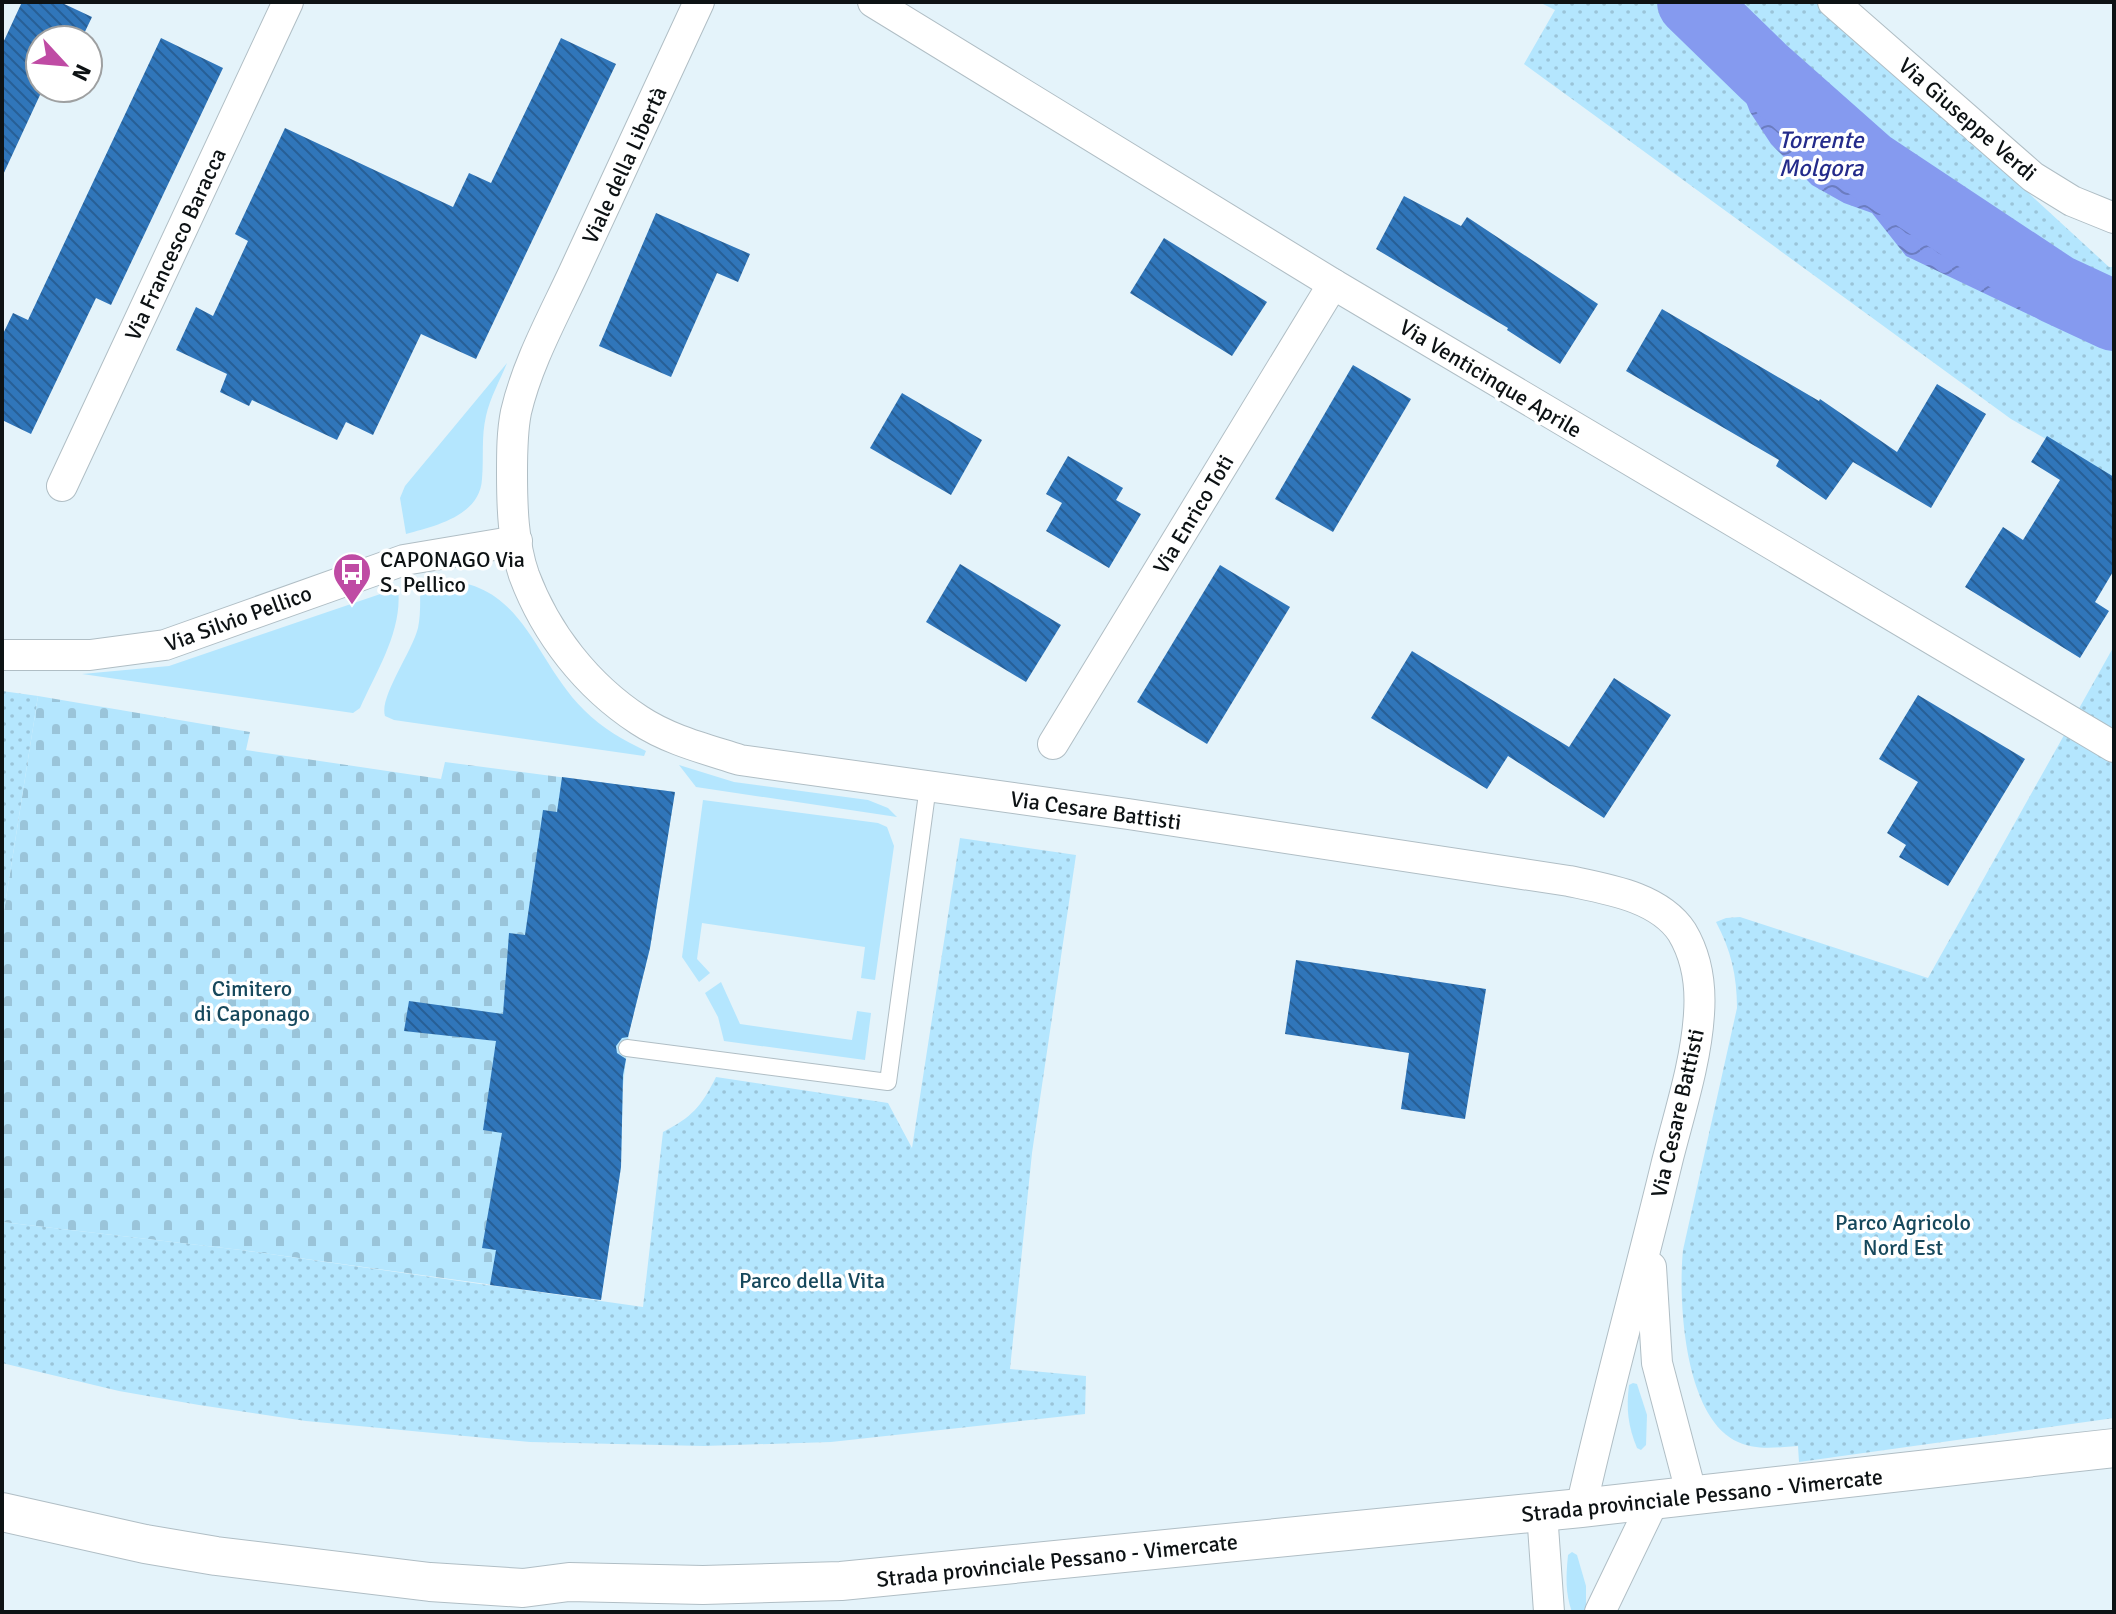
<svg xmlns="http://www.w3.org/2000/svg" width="2116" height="1614" font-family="Signika,sans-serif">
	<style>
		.grass { fill: #b4e6fe }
		.cemetery { fill: url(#cemetery-stones) }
		.park { fill: url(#park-dots) }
		.water { fill: url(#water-waves) }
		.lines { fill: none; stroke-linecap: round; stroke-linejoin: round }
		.river { stroke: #859aef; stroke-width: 70 }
		.building { fill: url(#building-back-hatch) }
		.service-casing { stroke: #b0bec5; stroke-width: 18 }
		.minor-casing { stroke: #b0bec5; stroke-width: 32 }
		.tertiary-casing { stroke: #b0bec5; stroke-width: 40 }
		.service { stroke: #fff; stroke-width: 16 }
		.minor { stroke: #fff; stroke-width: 30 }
		.tertiary { stroke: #fff; stroke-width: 38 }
		.labels { text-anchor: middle; stroke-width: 7; stroke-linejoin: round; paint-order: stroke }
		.street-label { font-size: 22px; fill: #0d1214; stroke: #fff }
		.poi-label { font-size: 22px; fill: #0d1214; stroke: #fff; text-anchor: start }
		.park-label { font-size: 22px; fill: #16485c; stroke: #fff }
		.water-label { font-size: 24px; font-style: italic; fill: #242b8b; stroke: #fff }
	</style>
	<defs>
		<pattern id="cemetery-stones" width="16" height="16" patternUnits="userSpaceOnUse" patternTransform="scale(2)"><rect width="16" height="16" fill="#b4e6fe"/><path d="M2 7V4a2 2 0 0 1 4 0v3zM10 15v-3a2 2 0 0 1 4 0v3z" fill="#9ac4d9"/></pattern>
		<pattern id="park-dots" width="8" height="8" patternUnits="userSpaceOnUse" patternTransform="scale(2)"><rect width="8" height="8" fill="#b4e6fe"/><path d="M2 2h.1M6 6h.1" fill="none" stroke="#9ac4d9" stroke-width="1.8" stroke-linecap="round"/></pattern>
		<pattern id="water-waves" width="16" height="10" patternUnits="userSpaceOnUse" patternTransform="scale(2)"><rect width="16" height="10" fill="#859aef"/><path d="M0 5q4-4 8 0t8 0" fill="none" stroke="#6b7cc0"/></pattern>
		<pattern id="building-back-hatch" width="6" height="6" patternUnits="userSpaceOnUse" patternTransform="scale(2)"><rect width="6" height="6" fill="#3076ba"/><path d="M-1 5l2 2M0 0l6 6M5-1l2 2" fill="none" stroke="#275f96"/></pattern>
	</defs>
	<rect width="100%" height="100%" fill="#e4f3fa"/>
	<g class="grass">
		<path d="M 507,363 C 500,380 490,398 486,416 C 481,437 484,458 482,479 C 480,516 435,526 406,534 L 400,498 L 405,486 Z"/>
		<path d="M 433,580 C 524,578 531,657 584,710 C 602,728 623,740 646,751 L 644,756 L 394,720 L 385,716 C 379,697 412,652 418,628 C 421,614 420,598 420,583 Z"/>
		<path d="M 398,588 C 403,630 377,670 360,708 L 353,713 L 82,674 L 169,666 Z"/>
		<polygon points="679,765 734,782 868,800 888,808 897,817 696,787"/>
		<polygon points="703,800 878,823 887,827 894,846 875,980 861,978 865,947 702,923 697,959 710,973 699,982 682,957"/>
		<polygon points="721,982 740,1024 852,1040 857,1011 871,1013 865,1060 724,1041 718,1017 705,993"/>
		<path d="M 1633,1383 L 1637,1384 L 1647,1415 L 1646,1445 L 1641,1450 L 1637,1448 C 1628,1426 1626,1409 1629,1385 Z"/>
		<path d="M 1572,1552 L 1577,1555 L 1586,1586 L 1586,1612 L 1572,1612 C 1565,1593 1566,1575 1568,1555 Z"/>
	</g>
	<polygon class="cemetery" points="38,696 250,732 246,750 441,779 445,762 675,792 650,948 629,1033 623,1086 621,1167 601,1300 241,1250 2,1222 2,924"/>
	<g class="park">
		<polygon points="1539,2 1821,2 2109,267 2114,267 2114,478 2011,419 1524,64 1555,10"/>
		<path d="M 2114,646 L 2114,1418 L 1799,1462 L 1798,1446 C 1778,1447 1757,1451 1738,1442 C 1684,1418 1678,1300 1683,1250 L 1737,1008 C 1737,976 1731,950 1716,922 L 1726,918 L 1740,917 L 1928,978 Z"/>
		<polygon points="2,691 38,696 2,924"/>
		<path d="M 960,838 L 1076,855 L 1032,1153 L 1010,1369 L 1086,1376 L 1085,1414 L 831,1442 L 704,1446 L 530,1442 L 306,1421 L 199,1405 L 119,1391 L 2,1363 L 2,1222 L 241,1250 L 643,1307 L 663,1132 C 692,1117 701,1107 716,1077 L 888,1103 L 912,1148 Z"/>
	</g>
	<polygon class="water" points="1677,2 1734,2 1749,18 1774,81 1798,103 1840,133 1906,212 1920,219 1939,221 2062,276 2114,292 2114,338 2034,317 1906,256 1872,213 1844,203 1812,185 1771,144 1750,112 1731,63"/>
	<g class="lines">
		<polyline class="river" points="1692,2 1764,72 1869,165 2056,289 2114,316"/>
	</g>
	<g class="building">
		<polygon points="22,2 60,2 92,17 81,40 40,40 40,95 2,177 2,45"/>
		<polygon points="161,38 223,68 111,305 96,298 31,434 2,420 2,336 13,313 28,320"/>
		<polygon points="561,38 616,64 476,359 421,334 373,435 346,422 337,440 252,400 249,406 220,392 227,374 176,350 196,307 213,316 248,241 235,234 285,128 453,207 469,173 491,183"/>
		<polygon points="1404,196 1461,226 1467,217 1598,304 1560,364 1507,330 1508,328 1376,249"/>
		<polygon points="656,213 750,254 738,282 717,273 671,377 599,346"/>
		<polygon points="1164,238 1267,302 1232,356 1130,293"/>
		<polygon points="1662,309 1819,401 1820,399 1897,452 1937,384 1986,414 1931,508 1853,462 1826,500 1776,466 1779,460 1626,371"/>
		<polygon points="1353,365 1411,399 1333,532 1275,499"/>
		<polygon points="902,393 982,440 951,495 870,448"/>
		<polygon points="2047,436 2114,477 2114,570 2095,602 2109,611 2080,658 1965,587 2003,527 2023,540 2060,480 2031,462"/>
		<polygon points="1068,456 1123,488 1116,500 1141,514 1109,568 1046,531 1062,503 1046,494"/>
		<polygon points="960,564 1061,625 1026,682 926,622"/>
		<polygon points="1220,565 1290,607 1207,744 1137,702"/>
		<polygon points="1412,651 1569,747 1614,678 1671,715 1604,818 1508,756 1487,789 1371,718"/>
		<polygon points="1918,695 2025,759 1948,886 1899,857 1906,845 1887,833 1918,782 1879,759"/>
		<polygon points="562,777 675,792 650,948 628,1037 622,1038 616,1046 617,1053 626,1059 623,1075 621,1167 601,1300 490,1285 496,1250 482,1248 502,1133 483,1130 496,1041 404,1031 409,1001 503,1014 509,933 525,935 543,810 557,812"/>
		<polygon points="1296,960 1486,989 1465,1119 1401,1109 1409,1053 1285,1034"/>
	</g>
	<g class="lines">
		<defs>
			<polyline id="service" points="627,1048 888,1082 928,786"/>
			<g id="minor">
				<path d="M 699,2 C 659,88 619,175 579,261 C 557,310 528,360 516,412 C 512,432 512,452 512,473 C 512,506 513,543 524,575 C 546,634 587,686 639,720 C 669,740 706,749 740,760 L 1128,814 L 1569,881 C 1607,889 1659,897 1682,932 C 1697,957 1701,986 1699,1014 C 1696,1063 1679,1114 1667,1162 C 1639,1278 1607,1392 1581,1508"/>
				<polyline points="873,2 1333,284 2114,747"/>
				<polyline points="1833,2 2033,177 2072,201 2114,218"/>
				<polyline points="62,486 288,2"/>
				<polyline points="2,655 90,655 165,645 404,560 517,541"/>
				<polyline points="1053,744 1333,284"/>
				<polyline points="1651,1267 1657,1363 1692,1496"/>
				<polyline points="1542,1512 1549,1612"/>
				<polyline points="1600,1612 1654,1500"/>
			</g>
			<polyline id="tertiary" points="2,1512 145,1544 216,1556 430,1582 523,1588 569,1582 703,1585 841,1581 1581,1508 2114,1448"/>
		</defs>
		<use href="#service" class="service-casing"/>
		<use href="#minor" class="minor-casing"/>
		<use href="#tertiary" class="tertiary-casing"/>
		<use href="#service" class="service"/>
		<use href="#minor" class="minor"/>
		<use href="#tertiary" class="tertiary"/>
	</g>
	<defs>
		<symbol id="bus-pin" viewBox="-11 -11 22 30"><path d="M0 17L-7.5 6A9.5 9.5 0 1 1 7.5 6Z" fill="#bf4ba4" stroke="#fff"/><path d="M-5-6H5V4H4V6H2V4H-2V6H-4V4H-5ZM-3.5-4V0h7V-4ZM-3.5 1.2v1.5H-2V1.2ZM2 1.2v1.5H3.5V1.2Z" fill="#fff"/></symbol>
	</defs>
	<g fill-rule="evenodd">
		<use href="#bus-pin" x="330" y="550" width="44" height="60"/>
	</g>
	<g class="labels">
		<g class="street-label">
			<text transform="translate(1968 119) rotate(41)" y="8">Via Giuseppe Verdi</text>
			<text transform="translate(624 165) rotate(-65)" y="8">Viale della Libertà</text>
			<text transform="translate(175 244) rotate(-65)" y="8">Via Francesco Baracca</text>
			<text transform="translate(1491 378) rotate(31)" y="8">Via Venticinque Aprile</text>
			<text transform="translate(1193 514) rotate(-59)" y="8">Via Enrico Toti</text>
			<text transform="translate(238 618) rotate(-20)" y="8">Via Silvio Pellico</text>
			<text transform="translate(1096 810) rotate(8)" y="8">Via Cesare Battisti</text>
			<text transform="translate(1677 1113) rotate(-77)" y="8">Via Cesare Battisti</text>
			<text transform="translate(1702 1495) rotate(-6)" y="8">Strada provinciale Pessano - Vimercate</text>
			<text transform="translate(1057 1560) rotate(-6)" y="8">Strada provinciale Pessano - Vimercate</text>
		</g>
		<g class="poi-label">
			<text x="380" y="567">CAPONAGO Via<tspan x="380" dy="25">S. Pellico</tspan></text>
		</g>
		<g class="park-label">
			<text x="252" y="996">Cimitero<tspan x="252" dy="25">di Caponago</tspan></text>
			<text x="1903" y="1230">Parco Agricolo<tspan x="1903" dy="25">Nord Est</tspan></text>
			<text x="812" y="1288">Parco della Vita</text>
		</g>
		<g class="water-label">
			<text x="1821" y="148">Torrente<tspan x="1821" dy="28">Molgora</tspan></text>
		</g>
	</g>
	<rect width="2116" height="1614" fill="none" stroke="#0d1214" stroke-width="8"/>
	<g transform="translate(64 64) rotate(116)"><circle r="38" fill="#ffffff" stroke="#9ea0a1" stroke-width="2"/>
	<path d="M0-6L14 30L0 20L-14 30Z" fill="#bf4ba4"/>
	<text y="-12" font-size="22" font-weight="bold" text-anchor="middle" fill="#0d1214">N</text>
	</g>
</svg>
